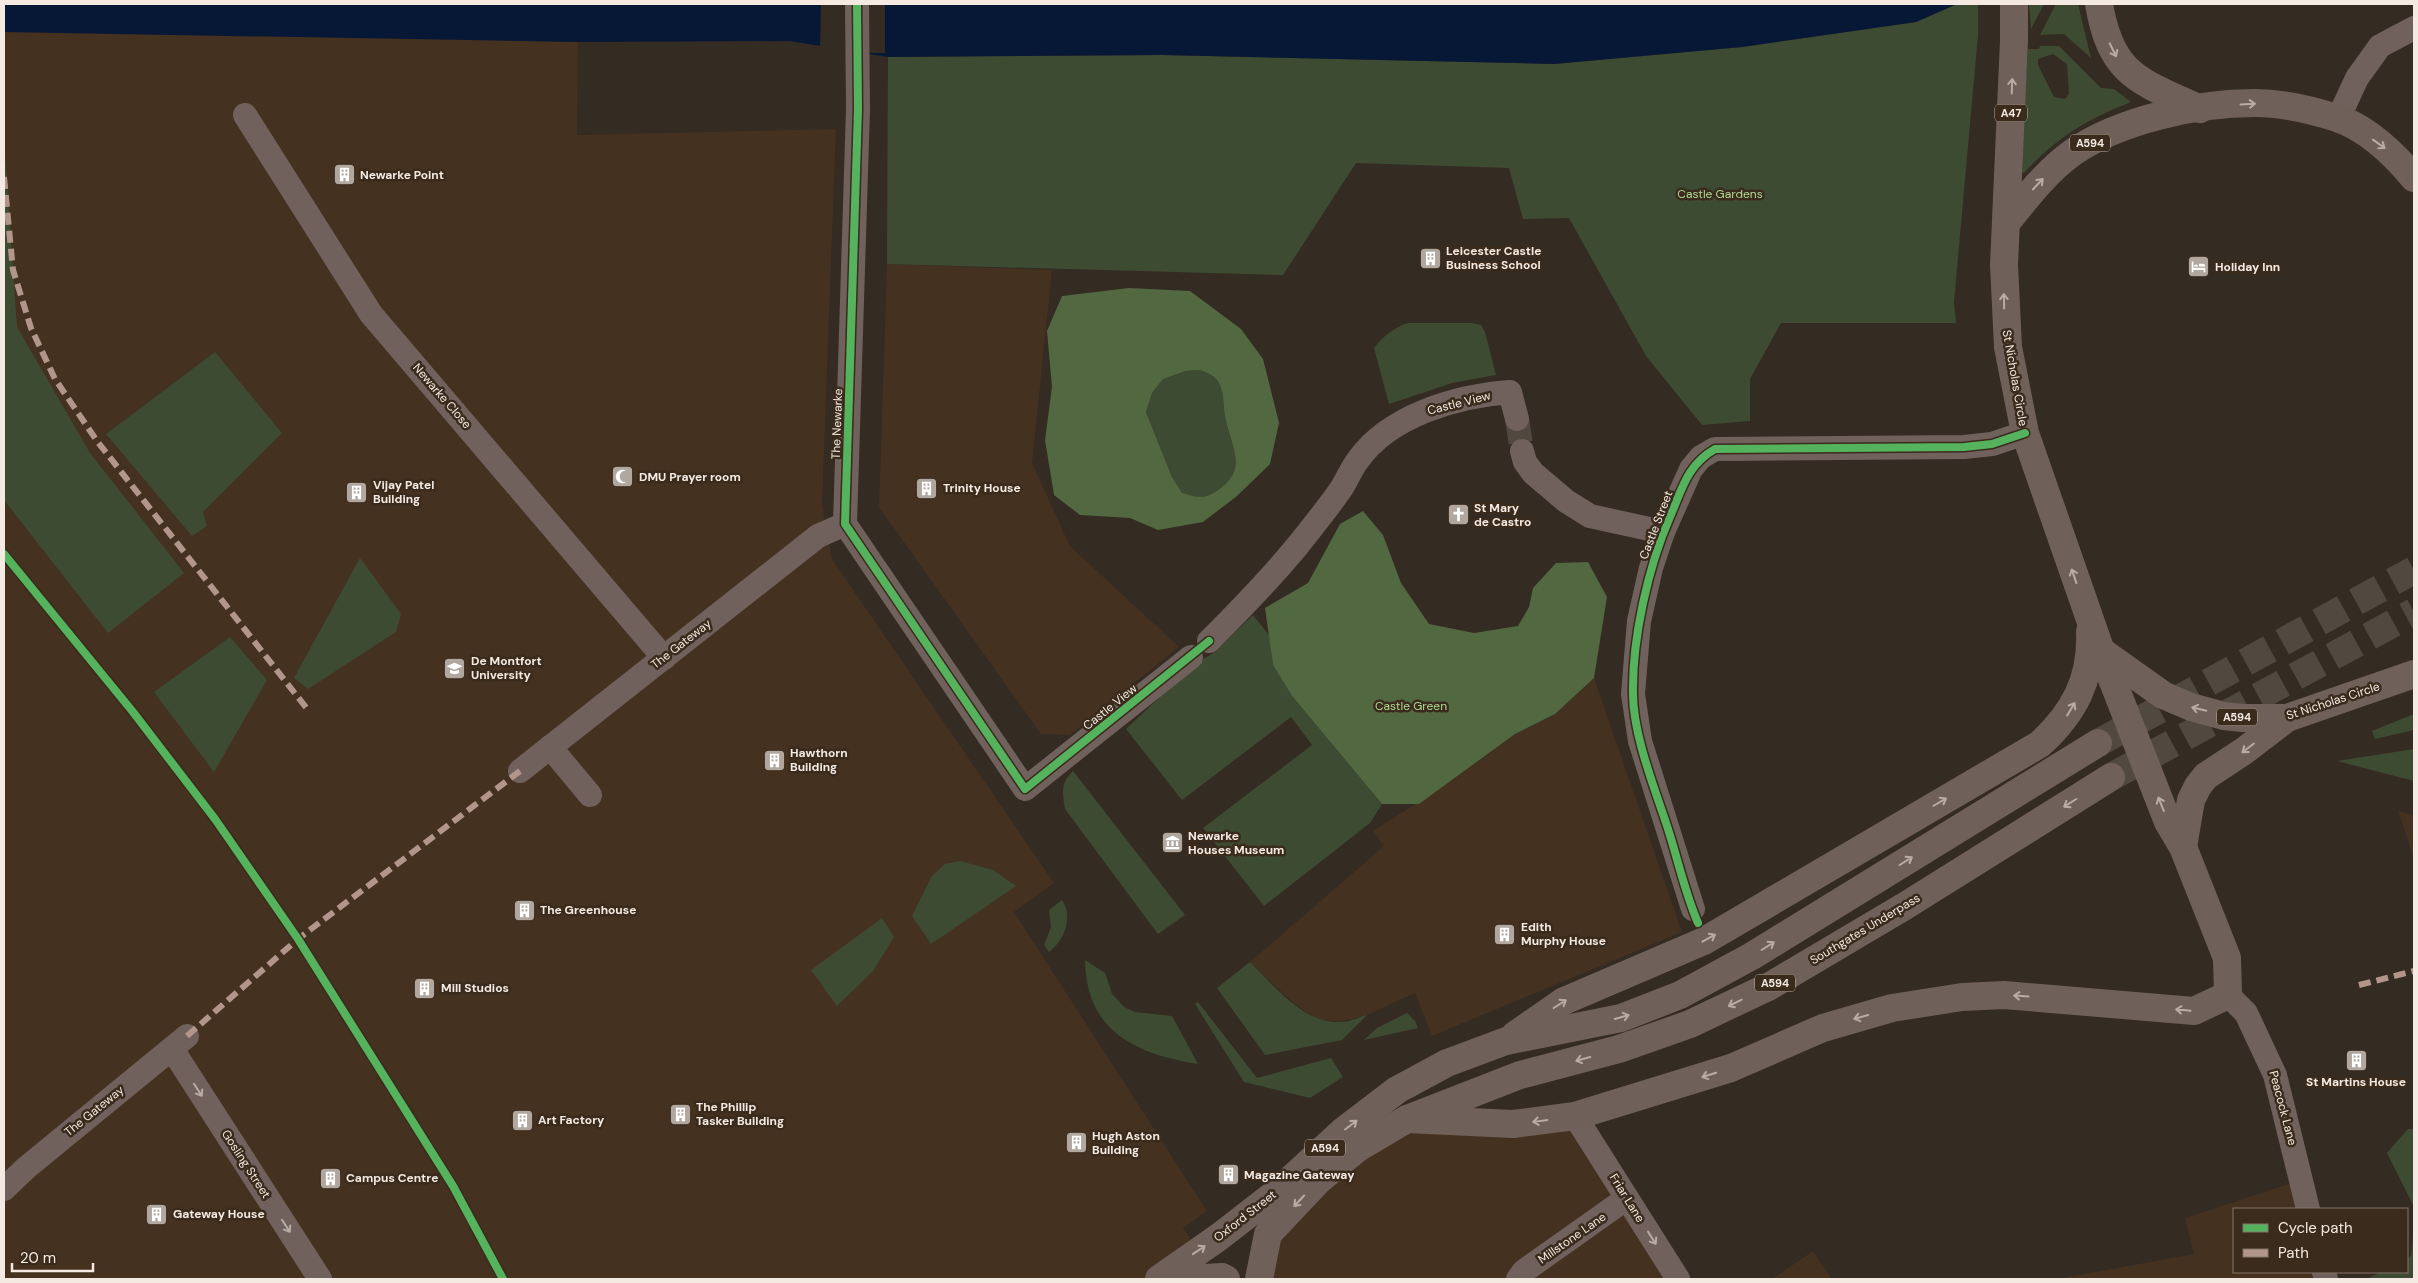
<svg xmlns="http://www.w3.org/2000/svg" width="2418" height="1283" font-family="'DM Sans',sans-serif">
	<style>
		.built { fill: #443120 }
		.green { fill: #3e4b33; fill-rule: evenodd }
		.forest { fill: #526841; fill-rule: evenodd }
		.water { fill: #071837 }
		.pier { fill: #342b23 }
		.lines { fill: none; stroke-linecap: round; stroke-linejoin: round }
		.minor-tunnel { stroke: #514840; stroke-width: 24; stroke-dasharray: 24 12; stroke-linecap: butt }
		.primary-tunnel { stroke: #514840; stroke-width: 28; stroke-dasharray: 28 14; stroke-linecap: butt }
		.minor { stroke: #70615d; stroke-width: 24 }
		.primary { stroke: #70605a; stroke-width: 28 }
		.quiet { stroke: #b2968c; stroke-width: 6; stroke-dasharray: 12 6; stroke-linecap: butt }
		.cycleway-casing { stroke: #3a2b1d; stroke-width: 11 }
		.cycleway { stroke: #56b35d; stroke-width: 8 }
		.oneway { stroke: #b9aca4 }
		.oneway2 { stroke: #b9aca6 }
		.labels { text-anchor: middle; stroke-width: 5; stroke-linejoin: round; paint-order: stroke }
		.shield { fill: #3a2b1d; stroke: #bcb1a6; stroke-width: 1 }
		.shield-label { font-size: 11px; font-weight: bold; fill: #f4eae1 }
		.poi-label { font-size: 12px; font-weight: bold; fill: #f4eae1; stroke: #3a2b1d; text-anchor: start }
		.park-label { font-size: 12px; fill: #afda96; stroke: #3a2b1d }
		.street-label { font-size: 12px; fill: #f4eae1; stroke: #3a2b1d }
	</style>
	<rect width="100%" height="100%" fill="#342b23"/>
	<g class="built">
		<polygon points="4,30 578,42 577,135 836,129 822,505 832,559 1054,883 1014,912 1207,1211 1183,1228 1217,1279 4,1279"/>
		<polygon points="887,264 1052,270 1032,463 1070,546 1179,647 1070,735 1041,734 879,507"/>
		<polygon points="1594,678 1682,932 1432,1036 1415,993 1367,1015 1341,1022 1322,1020 1307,1013 1292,1002 1250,962 1384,846 1373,831 1453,780 1515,734 1555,714"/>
		<polygon points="2398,811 2414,815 2414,861 2411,849"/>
		<polygon points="1575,1116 1678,1279 1259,1279 1263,1250 1319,1180 1407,1119"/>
		<polygon points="2301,1180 2308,1209 2234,1209 2234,1272 2324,1272 2326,1279 2057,1279 2194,1254 2185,1218"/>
		<polygon points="1813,1251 1832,1279 1772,1279"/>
	</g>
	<g class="green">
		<polygon points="1957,4 1978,4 1978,35 1954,302 1956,323 1781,323 1750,379 1750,421 1702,425 1646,356 1569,218 1523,219 1509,168 1356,163 1283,275 887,264 888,57 1162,55 1554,64 1742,47 1916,22"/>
		<polygon points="2029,4 2044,4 2031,29"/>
		<polygon points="2056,4 2078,4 2091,58 2064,34 2040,35"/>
		<path d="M 2040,46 L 2059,46 L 2101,88 L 2114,89 L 2131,102 C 2087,119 2056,138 2024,173 L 2019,170 L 2028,49 L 2039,49 ZM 2053,54 L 2067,64 L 2069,94 L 2065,99 L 2054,97 L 2038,65 L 2038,59 Z"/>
		<polygon points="4,139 17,327 90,453 184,573 108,633 4,500"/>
		<path d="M 1408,323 L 1472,323 L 1481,325 L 1485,332 L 1496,375 L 1452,383 L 1389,404 L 1374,348 C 1382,337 1395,327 1408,323 Z"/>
		<polygon points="215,352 282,433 203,512 207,526 192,536 106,434"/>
		<path d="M 1200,370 C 1204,372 1211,374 1214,377 C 1225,386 1223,405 1225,417 C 1231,447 1249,469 1218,490 C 1205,499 1198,498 1182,494 L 1172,477 L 1146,412 L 1152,393 L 1163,379 L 1186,371 Z"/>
		<polygon points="360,558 401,614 396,632 308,689 294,678"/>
		<polygon points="1253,615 1269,635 1273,665 1292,696 1382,804 1370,823 1264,906 1203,828 1312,745 1291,717 1182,800 1126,729 1195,664 1215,652"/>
		<polygon points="230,637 267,680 214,772 154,692"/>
		<polygon points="2414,714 2414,730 2375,739 2372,731"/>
		<polygon points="2414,749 2414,781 2337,761"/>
		<path d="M 1073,771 L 1185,915 L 1158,934 L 1065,809 C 1062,793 1061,782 1073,771 Z"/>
		<polygon points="960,861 993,870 1016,886 931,944 912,916 932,876 945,864"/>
		<path d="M 1062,900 C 1074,917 1064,941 1049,952 L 1044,945 L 1051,927 L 1049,910 Z"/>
		<polygon points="882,918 894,937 873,971 837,1006 811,970"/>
		<path d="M 1085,960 L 1105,973 L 1112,994 L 1124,1007 L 1135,1012 L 1172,1016 L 1198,1064 C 1135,1054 1086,1031 1085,960 Z"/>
		<path d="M 1250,962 C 1274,985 1303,1024 1341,1022 C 1350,1022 1359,1017 1367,1015 L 1342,1040 L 1265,1055 L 1217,988 Z"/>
		<polygon points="1198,1002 1257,1078 1331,1058 1343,1077 1310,1098 1244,1082 1195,1004"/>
		<polygon points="1407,1013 1415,1021 1418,1028 1364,1040 1377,1028"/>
		<polygon points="2408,1129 2414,1129 2414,1207 2387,1153"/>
		<polygon points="2414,1226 2414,1279 2366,1279 2381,1272 2407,1272 2407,1259 2411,1256"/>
	</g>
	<g class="forest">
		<path d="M 1129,288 L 1190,291 L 1241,329 L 1263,359 L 1279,423 L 1270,464 L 1237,496 L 1203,522 L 1158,530 L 1130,518 L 1080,515 L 1054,495 L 1045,440 L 1052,387 L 1047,331 L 1062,296 ZM 1200,370 C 1204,372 1211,374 1214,377 C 1225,386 1223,405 1225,417 C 1231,447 1249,469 1218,490 C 1205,499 1197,498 1182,493 L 1172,477 L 1146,412 L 1152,393 L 1163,379 L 1186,371 Z"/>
		<polygon points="1363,511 1383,535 1401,583 1429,624 1474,633 1518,626 1529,607 1533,588 1556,563 1588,562 1607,597 1594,678 1555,714 1515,734 1419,804 1382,804 1292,696 1273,665 1265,608 1308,583 1340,524"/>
	</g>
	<polygon class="water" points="4,4 1957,4 1916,22 1742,47 1554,64 1162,55 888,57 790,41 578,42 4,32"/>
	<polygon class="pier" points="821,4 885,4 885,53 847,53 820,48"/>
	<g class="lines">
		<polyline class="minor-tunnel" points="1517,419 1522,451"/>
		<g class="primary-tunnel">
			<polyline points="2098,743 2414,570"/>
			<polyline points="2111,777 2414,612"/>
		</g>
		<g class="minor">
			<polyline points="857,4 858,109 845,524 1025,789 1191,657"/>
			<polyline points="245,115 371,314 664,658"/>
			<polyline points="2338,119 2357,78 2380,46 2414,28"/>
			<polyline points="1522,451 1525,462 1533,473 1566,501 1590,516 1663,532"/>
			<path d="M 1209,641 C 1240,610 1271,578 1299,544 C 1313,526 1328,508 1341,489 C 1347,480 1351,469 1358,460 C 1390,415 1457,396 1510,392 L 1517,419"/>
			<polyline points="550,747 590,795"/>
			<polyline points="520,771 818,536 845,524"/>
			<polyline points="1693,909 1640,741 1633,694 1639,621 1651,568 1663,532 1691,469 1701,457 1715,449 1964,447 1992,444 2025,433"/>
			<polyline points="2228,995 2246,1013 2275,1075 2308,1209"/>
			<polyline points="172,1049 320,1279"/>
			<polyline points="1575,1116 1678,1279"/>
			<polyline points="4,1189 26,1168 187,1036"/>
			<polyline points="2324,1272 2326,1279"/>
			<polyline points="1518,1279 1524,1271 1627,1198"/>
		</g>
		<g class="primary">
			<polyline points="2014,4 2014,41 2004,265 2008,347 2025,433 2101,651 2163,695 2191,707 2224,716 2243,718 2287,718 2414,674"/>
			<path d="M 2099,4 C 2111,76 2140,81 2200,109"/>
			<path d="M 2007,222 C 2027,197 2046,172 2072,153 C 2119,120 2197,103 2255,103 C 2282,103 2312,110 2337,118 C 2366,128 2394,154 2414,178"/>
			<polyline points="2183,847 2191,800 2198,786 2206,776 2244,751 2287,718"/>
			<path d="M 1515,1035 L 1564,1001 L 1704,941 L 2040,744 C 2074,713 2092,679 2090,632"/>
			<polyline points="1407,1119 1513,1124 1575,1116 1731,1068 1823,1028 1892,1008 1962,997 2004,995 2194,1011 2228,995 2227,958 2183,847 2168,822 2101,651"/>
			<polyline points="1159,1279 1219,1237 1277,1192 1342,1132 1397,1090 1447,1063 1506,1041 1621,1018 1680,995 1752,956 2098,743"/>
			<polyline points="1186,1279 1222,1277 1226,1279"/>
			<polyline points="1259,1279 1268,1234 1319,1180 1358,1148 1407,1119 1520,1075 1619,1049 1690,1024 1770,986 1905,906 2111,777"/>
		</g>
		<g class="quiet">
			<polyline points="4,177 13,270 31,328 55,379 97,441 308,710"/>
			<polyline points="2359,985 2414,971"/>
			<polyline points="187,1036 298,939 520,771"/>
		</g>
		<defs>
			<g id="cycleway">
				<polyline points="857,4 858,109 845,524 1025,789 1209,641"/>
				<polyline points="4,554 133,712 215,819 298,939 453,1186 503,1279"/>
				<path d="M 1698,923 C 1685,893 1678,860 1668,829 C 1655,789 1633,735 1633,694 C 1632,639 1648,567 1670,517 C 1682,489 1687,465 1715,449 L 1964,447 L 1992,444 L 2025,433"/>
			</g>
		</defs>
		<use href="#cycleway" class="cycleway-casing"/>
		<use href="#cycleway" class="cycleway"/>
	</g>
	<defs><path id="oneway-shaft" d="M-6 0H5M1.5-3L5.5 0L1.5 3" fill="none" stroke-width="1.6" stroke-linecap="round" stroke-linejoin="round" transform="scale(1.25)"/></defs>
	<g class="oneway">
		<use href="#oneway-shaft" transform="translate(2113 50) rotate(63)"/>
		<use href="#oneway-shaft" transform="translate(2012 86) rotate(-88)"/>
		<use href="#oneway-shaft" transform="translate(2248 104) rotate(-3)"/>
		<use href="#oneway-shaft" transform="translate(2379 144) rotate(36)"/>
		<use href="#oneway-shaft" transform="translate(2038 184) rotate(-47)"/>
		<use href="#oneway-shaft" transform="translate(2004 301) rotate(-91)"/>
		<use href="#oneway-shaft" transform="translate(2074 576) rotate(-109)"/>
		<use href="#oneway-shaft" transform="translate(2071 709) rotate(-59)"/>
		<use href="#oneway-shaft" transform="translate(2199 709) rotate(-166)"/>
		<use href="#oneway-shaft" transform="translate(2248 748) rotate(143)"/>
		<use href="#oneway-shaft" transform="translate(1940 802) rotate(-30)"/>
		<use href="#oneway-shaft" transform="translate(2070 803) rotate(148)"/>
		<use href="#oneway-shaft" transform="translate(2161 804) rotate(-112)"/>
		<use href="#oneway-shaft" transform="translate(1906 861) rotate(-32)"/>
		<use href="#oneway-shaft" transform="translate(1709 938) rotate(-29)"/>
		<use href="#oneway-shaft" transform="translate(1768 946) rotate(-32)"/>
		<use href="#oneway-shaft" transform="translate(2021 996) rotate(-176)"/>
		<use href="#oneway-shaft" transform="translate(1735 1003) rotate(154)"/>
		<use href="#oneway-shaft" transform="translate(1560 1004) rotate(-32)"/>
		<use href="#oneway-shaft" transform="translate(2183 1010) rotate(-174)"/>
		<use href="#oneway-shaft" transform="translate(1622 1017) rotate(-16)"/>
		<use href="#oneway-shaft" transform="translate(1861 1017) rotate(164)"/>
		<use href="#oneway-shaft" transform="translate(1583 1059) rotate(165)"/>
		<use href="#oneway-shaft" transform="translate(1709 1075) rotate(163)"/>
		<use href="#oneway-shaft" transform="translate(1540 1121) rotate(172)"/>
		<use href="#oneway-shaft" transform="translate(1351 1125) rotate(-37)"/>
		<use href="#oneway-shaft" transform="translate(1299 1201) rotate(133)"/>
		<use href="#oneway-shaft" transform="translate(1199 1250) rotate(-34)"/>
	</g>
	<g class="oneway2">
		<use href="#oneway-shaft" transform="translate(198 1090) rotate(57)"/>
		<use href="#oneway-shaft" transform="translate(286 1226) rotate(57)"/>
		<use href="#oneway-shaft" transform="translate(1652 1238) rotate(58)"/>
	</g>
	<defs>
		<symbol id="building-square" viewBox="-11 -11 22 22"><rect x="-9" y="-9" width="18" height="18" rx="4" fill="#b1a79e" stroke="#3a2b1d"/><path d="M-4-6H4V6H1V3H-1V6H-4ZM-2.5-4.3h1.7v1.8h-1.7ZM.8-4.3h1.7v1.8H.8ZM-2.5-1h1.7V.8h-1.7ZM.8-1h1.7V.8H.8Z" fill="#fff"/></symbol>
		<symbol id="hotel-square" viewBox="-11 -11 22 22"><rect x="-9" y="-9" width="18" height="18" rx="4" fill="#b1a79e" stroke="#3a2b1d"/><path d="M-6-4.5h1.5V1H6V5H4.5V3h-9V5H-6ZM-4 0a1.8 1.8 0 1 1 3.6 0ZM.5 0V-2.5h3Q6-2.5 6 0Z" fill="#fff"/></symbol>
		<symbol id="mosque-square" viewBox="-11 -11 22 22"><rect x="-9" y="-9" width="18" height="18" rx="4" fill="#b1a79e" stroke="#3a2b1d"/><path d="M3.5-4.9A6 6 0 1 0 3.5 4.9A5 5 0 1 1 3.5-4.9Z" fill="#fff"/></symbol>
		<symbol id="church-square" viewBox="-11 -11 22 22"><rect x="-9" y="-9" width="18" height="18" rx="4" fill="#b1a79e" stroke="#3a2b1d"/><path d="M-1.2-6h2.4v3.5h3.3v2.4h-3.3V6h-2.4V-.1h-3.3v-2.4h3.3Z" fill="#fff"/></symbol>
		<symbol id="university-square" viewBox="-11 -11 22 22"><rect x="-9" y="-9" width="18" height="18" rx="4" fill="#b1a79e" stroke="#3a2b1d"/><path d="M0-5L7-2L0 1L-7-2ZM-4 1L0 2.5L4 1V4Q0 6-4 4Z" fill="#fff"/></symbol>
		<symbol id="museum-square" viewBox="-11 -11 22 22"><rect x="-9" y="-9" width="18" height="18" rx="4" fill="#b1a79e" stroke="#3a2b1d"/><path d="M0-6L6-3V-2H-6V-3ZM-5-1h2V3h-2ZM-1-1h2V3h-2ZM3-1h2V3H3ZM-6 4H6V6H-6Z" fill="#fff"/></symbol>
	</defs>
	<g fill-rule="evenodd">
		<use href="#building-square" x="332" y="162" width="25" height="25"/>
		<use href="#building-square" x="1418" y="246" width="25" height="25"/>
		<use href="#hotel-square" x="2186" y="254" width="25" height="25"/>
		<use href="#mosque-square" x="610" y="464" width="25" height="25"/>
		<use href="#building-square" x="914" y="476" width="25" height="25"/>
		<use href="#building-square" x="344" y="480" width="25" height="25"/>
		<use href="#church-square" x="1446" y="502" width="25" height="25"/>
		<use href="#university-square" x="442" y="656" width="25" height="25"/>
		<use href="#building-square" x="762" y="748" width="25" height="25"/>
		<use href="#museum-square" x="1160" y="830" width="25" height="25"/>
		<use href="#building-square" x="512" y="898" width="25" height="25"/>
		<use href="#building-square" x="1492" y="922" width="25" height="25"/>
		<use href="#building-square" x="412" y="976" width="25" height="25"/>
		<use href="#building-square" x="2344" y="1048" width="25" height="25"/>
		<use href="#building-square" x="668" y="1102" width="25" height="25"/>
		<use href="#building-square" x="510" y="1108" width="25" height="25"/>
		<use href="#building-square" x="1064" y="1130" width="25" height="25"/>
		<use href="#building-square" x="1216" y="1162" width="25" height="25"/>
		<use href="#building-square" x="318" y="1166" width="25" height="25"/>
		<use href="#building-square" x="144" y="1202" width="25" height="25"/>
	</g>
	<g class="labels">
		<g class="shield">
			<rect x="1995" y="104.5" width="32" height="17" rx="4"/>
			<rect x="2070" y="134.5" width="40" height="17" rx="4"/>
			<rect x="2217" y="708.5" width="40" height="17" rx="4"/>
			<rect x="1755" y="974.5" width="40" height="17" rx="4"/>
			<rect x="1305" y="1139.5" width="40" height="17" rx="4"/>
		</g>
		<g class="shield-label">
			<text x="2011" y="117">A47</text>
			<text x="2090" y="147">A594</text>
			<text x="2237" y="721">A594</text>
			<text x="1775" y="987">A594</text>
			<text x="1325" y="1152">A594</text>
		</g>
		<g class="poi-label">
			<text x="360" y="179">Newarke Point</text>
			<text x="1446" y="255">Leicester Castle<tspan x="1446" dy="14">Business School</tspan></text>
			<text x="2215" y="271">Holiday Inn</text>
			<text x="639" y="481">DMU Prayer room</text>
			<text x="373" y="489">Vijay Patel<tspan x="373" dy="14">Building</tspan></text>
			<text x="943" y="492">Trinity House</text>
			<text x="1474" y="512">St Mary<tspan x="1474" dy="14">de Castro</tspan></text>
			<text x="471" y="665">De Montfort<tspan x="471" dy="14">University</tspan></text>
			<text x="790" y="757">Hawthorn<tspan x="790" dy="14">Building</tspan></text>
			<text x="1188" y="840">Newarke<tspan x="1188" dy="14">Houses Museum</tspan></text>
			<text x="540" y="914">The Greenhouse</text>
			<text x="1521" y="931">Edith<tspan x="1521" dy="14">Murphy House</tspan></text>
			<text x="441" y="992">Mill Studios</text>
			<text x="2356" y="1086" text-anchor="middle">St Martins House</text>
			<text x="696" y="1111">The Phillip<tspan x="696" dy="14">Tasker Building</tspan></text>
			<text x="538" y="1124">Art Factory</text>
			<text x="1092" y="1140">Hugh Aston<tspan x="1092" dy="14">Building</tspan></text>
			<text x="1244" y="1179">Magazine Gateway</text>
			<text x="346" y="1182">Campus Centre</text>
			<text x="173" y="1218">Gateway House</text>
		</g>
		<g class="park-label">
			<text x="1720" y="198">Castle Gardens</text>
			<text x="1411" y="710">Castle Green</text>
		</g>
		<g class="street-label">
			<text transform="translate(2015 378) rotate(80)" y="4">St Nicholas Circle</text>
			<text transform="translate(442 396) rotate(49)" y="4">Newarke Close</text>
			<text transform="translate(1459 403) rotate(-14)" y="4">Castle View</text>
			<text transform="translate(837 424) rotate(-88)" y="4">The Newarke</text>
			<text transform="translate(1656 525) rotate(-69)" y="4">Castle Street</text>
			<text transform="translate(681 644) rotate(-38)" y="4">The Gateway</text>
			<text transform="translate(2333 701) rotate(-18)" y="4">St Nicholas Circle</text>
			<text transform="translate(1110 707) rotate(-39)" y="4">Castle View</text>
			<text transform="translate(1865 929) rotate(-31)" y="4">Southgates Underpass</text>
			<text transform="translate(2283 1108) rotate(75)" y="4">Peacock Lane</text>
			<text transform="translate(94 1111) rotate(-39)" y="4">The Gateway</text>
			<text transform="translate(246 1164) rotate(57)" y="4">Gosling Street</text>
			<text transform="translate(1627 1198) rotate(58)" y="4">Friar Lane</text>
			<text transform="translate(1245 1216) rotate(-38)" y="4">Oxford Street</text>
			<text transform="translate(1572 1238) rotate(-35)" y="4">Millstone Lane</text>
		</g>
	</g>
	<rect width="2418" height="1283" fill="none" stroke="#f4eae1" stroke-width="10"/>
	<rect x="2233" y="1208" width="175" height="65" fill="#3a2b1d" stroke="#84776b"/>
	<rect x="2243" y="1224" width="25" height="8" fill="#56b35d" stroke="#84776b"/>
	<text x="2278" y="1233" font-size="15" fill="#f4eae1">Cycle path</text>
	<rect x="2243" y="1249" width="25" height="8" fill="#b2968c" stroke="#84776b"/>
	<text x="2278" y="1258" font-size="15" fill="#f4eae1">Path</text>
	<path d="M12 1263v8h81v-8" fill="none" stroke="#f4eae1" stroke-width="2.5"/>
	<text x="20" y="1263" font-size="15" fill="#f4eae1" stroke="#3a2b1d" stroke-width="4" paint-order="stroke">20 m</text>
</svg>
